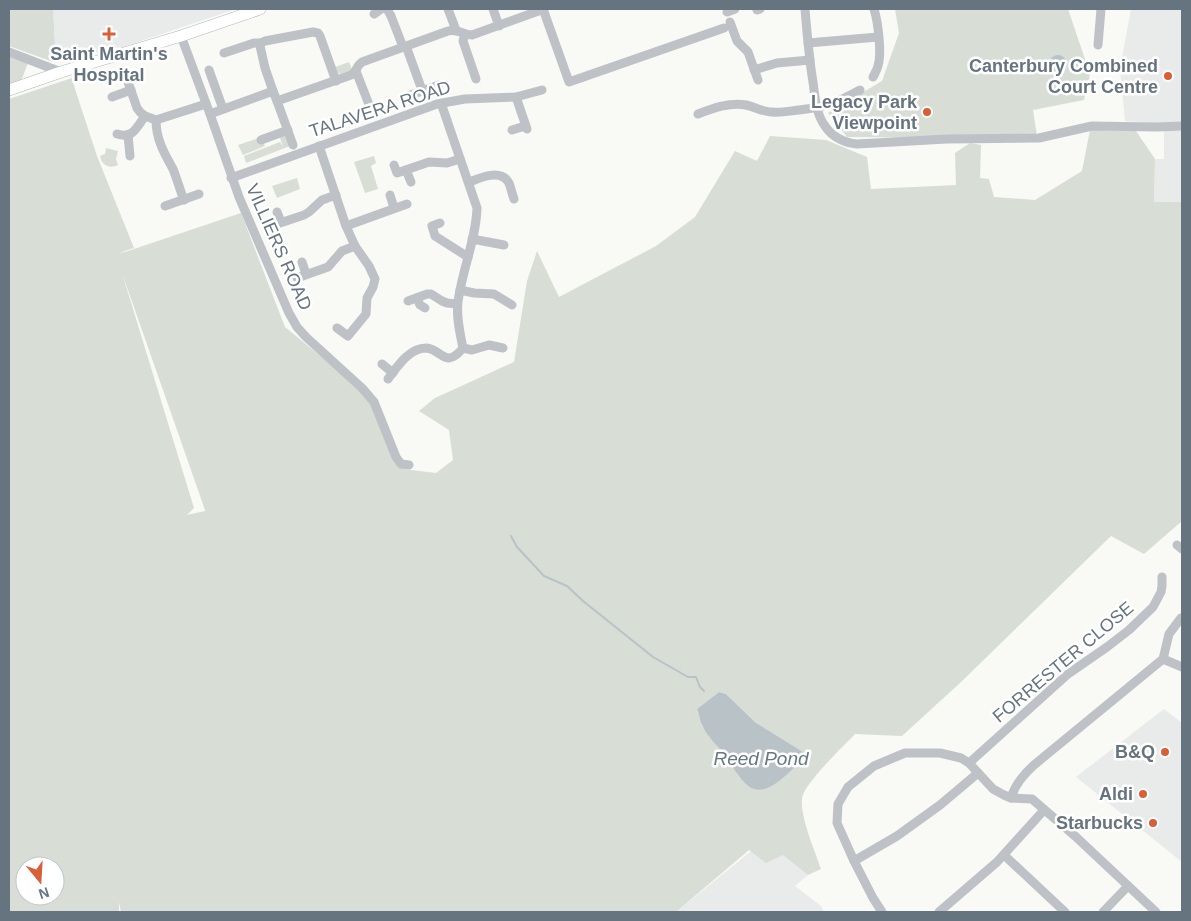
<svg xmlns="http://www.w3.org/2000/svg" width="1191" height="921" font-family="Helvetica,sans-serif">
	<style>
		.built { fill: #e9ebea }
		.green { fill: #d8ddd6; fill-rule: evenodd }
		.water { fill: #b9c3c7 }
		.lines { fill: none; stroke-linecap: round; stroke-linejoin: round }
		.stream { stroke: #b9c3c7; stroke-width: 2 }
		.major-casing { stroke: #b2b7bb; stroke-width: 12 }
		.minor { stroke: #bec2c6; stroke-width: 9 }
		.major { stroke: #fff; stroke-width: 11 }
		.poi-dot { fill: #d85f37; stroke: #fff; stroke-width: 2 }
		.labels { text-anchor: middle; stroke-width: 5; stroke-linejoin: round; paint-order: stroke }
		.poi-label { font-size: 18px; font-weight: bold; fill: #66747f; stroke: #fff; text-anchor: end }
		.street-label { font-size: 18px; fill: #66747f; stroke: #fff }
		.water-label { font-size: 19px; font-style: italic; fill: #667980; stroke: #fff }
	</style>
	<rect width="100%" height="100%" fill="#f9f9f6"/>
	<g class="built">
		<polygon points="53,9 236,9 126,46 56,63"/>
		<polygon points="1131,9 1182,9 1182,202 1154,203 1155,159 1164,159 1164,124 1125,121 1120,68"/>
		<polygon points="1164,709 1182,723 1182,862 1076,777"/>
		<polygon points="771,835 808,875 795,886 821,906 824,912 676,912"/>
	</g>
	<g class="green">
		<polygon points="9,9 53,9 56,63 9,46"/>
		<polygon points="895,9 1068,9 1090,74 1084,100 1033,110 1037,136 997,138 847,137 828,113 882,81 899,33"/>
		<polygon points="9,57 28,63 21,81 9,85"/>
		<polygon points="349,62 351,67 351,70 341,74 338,73 335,67"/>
		<path d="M 72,78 L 75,89 L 97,156 L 134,248 L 119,253 L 125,252 L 241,213 L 285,327 L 346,377 L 371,401 L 403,469 L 436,473 L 453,460 L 449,430 L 419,411 L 435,398 L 514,362 L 527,281 L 537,251 L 559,297 L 656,246 L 695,217 L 735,151 L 757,161 L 770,136 L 826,140 L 867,157 L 871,189 L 956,185 L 955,153 L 970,143 L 981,145 L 980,178 L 989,179 L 994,197 L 1035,200 L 1082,171 L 1090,130 L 1136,131 L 1155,159 L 1154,202 L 1182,202 L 1182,521 L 1144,554 L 1111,536 L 961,682 L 902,736 L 855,734 C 844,746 803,784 802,799 C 800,817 815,851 821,869 L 808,875 L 783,855 L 766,863 L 749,850 L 676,912 L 121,912 L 119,902 L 119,912 L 9,912 L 9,99 ZM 122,273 L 205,510 L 205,511 L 187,515 L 194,508 ZM 719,692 L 726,694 L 755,722 L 805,754 L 740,778 L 723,753 L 702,726 L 697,709 ZM 25,866 L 55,866 L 55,896 L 25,896 Z"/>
		<polygon points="282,134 286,136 290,146 246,163 244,156 280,142 283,147 279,135"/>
		<polygon points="259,138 263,142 265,146 243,155 238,145"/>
		<path d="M 106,148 L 118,151 L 116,159 L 118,165 C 110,169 102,166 100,156 L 105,154 Z"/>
		<polygon points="374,156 376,163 371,166 378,189 365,193 354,162"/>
		<polygon points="297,178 300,189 277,198 272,186"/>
	</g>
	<g class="water">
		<circle cx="1058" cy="63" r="8"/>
		<path d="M 719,692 L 726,694 L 755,722 L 806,754 C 796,766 771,795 754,789 C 742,785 731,764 724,754 C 717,745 708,737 703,727 C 700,722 699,714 697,709 Z"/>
	</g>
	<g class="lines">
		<polyline class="stream" points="511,536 517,547 544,576 567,586 583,601 653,657 688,677 696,677 700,687 704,691"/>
		<defs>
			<polyline id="major" points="9,90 61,72 181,36 260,9"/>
		</defs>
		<use href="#major" class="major-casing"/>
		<g class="minor">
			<polyline points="387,9 391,16 403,47"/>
			<polyline points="448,9 456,30"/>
			<polyline points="493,9 499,26"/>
			<polyline points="543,9 569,82 724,28"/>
			<path d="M 805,9 C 807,33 809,58 813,82 C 815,97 816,114 825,126 C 832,137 845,143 857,144 L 947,139 L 1039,138 L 1092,126 L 1157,127 L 1182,126"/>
			<polyline points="757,10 760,9"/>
			<polyline points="727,12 735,9"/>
			<polyline points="374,14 381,9"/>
			<polyline points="730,22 737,41 748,52 758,80"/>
			<polyline points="465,34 463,41 476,79"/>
			<polyline points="181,36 210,114 239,197 289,313 297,327 306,337 362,388 374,402 396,457 401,464 409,465"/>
			<polyline points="808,43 878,37"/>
			<polyline points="1098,45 1101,9"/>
			<polyline points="406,46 422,90"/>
			<polyline points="9,52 61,72"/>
			<polyline points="224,53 254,43 261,43"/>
			<polyline points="209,70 223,109"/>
			<polyline points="754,70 777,63 810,60"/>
			<polyline points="356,71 373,115"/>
			<path d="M 873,77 C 875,73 877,70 878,66 C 882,53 878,22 874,9"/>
			<polyline points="127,79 137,108 140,112 145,116 156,120 206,104"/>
			<polyline points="273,91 265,68 260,46 261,43 265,41 313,32 318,33 320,36 336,81"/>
			<polyline points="112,97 131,90"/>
			<polyline points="405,97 439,85"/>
			<polyline points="516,97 527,129"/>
			<polyline points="277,101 293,145"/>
			<path d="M 441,103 L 477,208 C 476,240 462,270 458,302 C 456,317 460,333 463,348"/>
			<path d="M 210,114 L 273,91 L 277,101 L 351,75 C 357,72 356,66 362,62 L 448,31 C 457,28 463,35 472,35 L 544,9"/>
			<path d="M 698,114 C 713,108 730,102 746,105 C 755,107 763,112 772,112 C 781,113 790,111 799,110 C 825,107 837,103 860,90"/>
			<path d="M 156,120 C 156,139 164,153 173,169 C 177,179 180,190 184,200"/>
			<polyline points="512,130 525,126"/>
			<path d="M 117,134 C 133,139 136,128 145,116"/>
			<polyline points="128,135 130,156"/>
			<polyline points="261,140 288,130"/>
			<polyline points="319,146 346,226 355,246 369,266 375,279 373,287 367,298 366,314 348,336 337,328"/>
			<polyline points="394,165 397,173 429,162 447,163 460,159"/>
			<polyline points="406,170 411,182"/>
			<polyline points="231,178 437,104 465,99 516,97 542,90"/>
			<path d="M 469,182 C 480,178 501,168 509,183 C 511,188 512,194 514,199"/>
			<polyline points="390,195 394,208"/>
			<polyline points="165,206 199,194"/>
			<polyline points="277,212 281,222"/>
			<polyline points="440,223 432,226 435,236 468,257"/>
			<polyline points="274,225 304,215 309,212 322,200 336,195"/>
			<polyline points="346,226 407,204"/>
			<polyline points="472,239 504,245"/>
			<polyline points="302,262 306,274"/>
			<polyline points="297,278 328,267 342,251 355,246"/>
			<polyline points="460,290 474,293 494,294 512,305"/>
			<polyline points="417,298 420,305 425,308"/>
			<polyline points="408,301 427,294 431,294 442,301 447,303 457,304"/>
			<polyline points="382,364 393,373"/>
			<path d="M 388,379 C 397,367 409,348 426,348 C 442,349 445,370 463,348 L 472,350 L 489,345 L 503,348"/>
			<polyline points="1177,545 1182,549"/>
			<polyline points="1163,659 1169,634 1181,618"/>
			<polyline points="969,763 1068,674 1107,647 1129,630 1153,607 1161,592 1162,586 1162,577"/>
			<path d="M 1011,798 C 1015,784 1024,774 1034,765 L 1163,659 L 1182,667"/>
			<polyline points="1004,855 1065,912"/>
			<polyline points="854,861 897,836 940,805 978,773"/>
			<polyline points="882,912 873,898 854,861 837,823 838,804 848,787 874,766 905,753 940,753 961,758 969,763 993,789 1004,795 1011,798 1032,799 1075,836 1156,912"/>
			<polyline points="939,912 997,862 1044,810"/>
			<polyline points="1103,912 1128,886"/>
		</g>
		<use href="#major" class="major"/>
	</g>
	<g class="poi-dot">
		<path d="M106.5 26.5h5v5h5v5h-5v5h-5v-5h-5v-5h5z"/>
		<circle cx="1168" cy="76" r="5"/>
		<circle cx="927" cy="112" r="5"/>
		<circle cx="1165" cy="752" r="5"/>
		<circle cx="1143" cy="794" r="5"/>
		<circle cx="1153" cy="823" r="5"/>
	</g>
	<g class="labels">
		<g class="poi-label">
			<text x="109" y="60" text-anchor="middle">Saint Martin's<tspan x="109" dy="21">Hospital</tspan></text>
			<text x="1158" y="72">Canterbury Combined<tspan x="1158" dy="21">Court Centre</tspan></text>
			<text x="917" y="108">Legacy Park<tspan x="917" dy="21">Viewpoint</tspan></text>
			<text x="1155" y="758">B&amp;Q</text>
			<text x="1133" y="800">Aldi</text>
			<text x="1143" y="829">Starbucks</text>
		</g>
		<g class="street-label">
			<text transform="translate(380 109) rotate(-18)" y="6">TALAVERA ROAD</text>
			<text transform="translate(279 247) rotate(66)" y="6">VILLIERS ROAD</text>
			<text transform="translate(1063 662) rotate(-40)" y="6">FORRESTER CLOSE</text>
		</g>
		<g class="water-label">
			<text x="761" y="765">Reed Pond</text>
		</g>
	</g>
	<rect width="1191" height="921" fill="none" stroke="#66747f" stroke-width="20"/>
	<g transform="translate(40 881) rotate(162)"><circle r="24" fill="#ffffff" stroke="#c2c7cc"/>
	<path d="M0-4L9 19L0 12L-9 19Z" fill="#d85f37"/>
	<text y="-8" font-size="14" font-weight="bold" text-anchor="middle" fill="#66747f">N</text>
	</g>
</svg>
